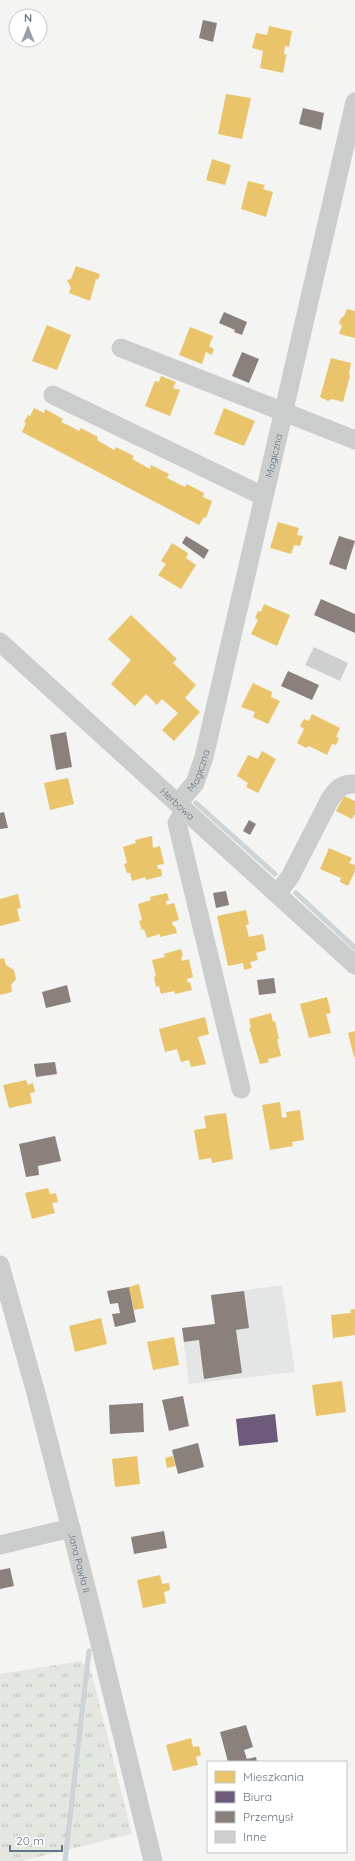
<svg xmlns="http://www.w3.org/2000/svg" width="355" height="1861" font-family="Quicksand,sans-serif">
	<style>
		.built { fill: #e4e6e5 }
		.grass { fill: url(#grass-tufts) }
		.homes { fill: #e9c46a }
		.offices { fill: #6d597a }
		.industry { fill: #8a817c }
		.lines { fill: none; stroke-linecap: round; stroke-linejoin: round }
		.stream { stroke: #ccd4d7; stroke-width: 5 }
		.building { fill: #cecfcf }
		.minor { stroke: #cbcdcd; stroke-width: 19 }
		.labels { text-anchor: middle; stroke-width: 4; stroke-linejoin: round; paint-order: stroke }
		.street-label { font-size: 10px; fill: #637483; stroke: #fff }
	</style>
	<defs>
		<pattern id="grass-tufts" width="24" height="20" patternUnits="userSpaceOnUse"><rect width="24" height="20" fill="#e4e7e0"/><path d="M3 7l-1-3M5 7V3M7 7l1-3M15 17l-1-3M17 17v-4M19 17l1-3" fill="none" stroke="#bcc0bb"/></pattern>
	</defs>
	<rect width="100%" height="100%" fill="#f4f4f2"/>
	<polygon class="built" points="282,1285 295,1372 189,1384 182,1328 215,1324 211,1295"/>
	<polygon class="grass" points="81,1661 91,1671 132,1834 22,1861 0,1861 0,1674"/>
	<g class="homes">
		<polygon points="269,26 292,31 289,47 285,46 284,54 287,55 286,57 283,73 260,68 263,51 252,48 256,33 267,35"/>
		<polygon points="226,94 251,98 242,139 218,134"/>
		<polygon points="212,159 231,165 225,185 206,180"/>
		<polygon points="248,181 265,185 263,189 273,192 266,217 241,209"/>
		<polygon points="76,266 100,274 98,280 96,279 90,301 69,293 71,288 67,280 71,279"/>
		<polygon points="347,309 355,311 355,338 339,334 342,326 339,323 341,318 344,316"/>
		<polygon points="47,325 71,335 57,370 32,361"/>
		<polygon points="190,327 213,336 209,346 214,349 212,354 212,355 206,352 202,364 179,355"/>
		<polygon points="331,358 351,363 349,374 350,376 343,402 332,399 328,401 320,397"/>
		<polygon points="161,376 176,382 173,388 180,390 170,416 145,406 155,381 159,382"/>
		<polygon points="34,408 44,413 45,409 63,419 61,422 70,426 79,431 81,428 98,437 97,440 114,450 116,447 134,456 132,459 150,469 151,465 169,474 167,478 185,487 187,484 204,493 203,497 212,501 206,518 204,517 199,525 22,432 26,423 24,422 28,415 30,416"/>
		<polygon points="224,408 255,421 244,446 214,434"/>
		<polygon points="278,522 299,528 297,535 303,536 300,546 294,545 291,554 270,548"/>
		<polygon points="172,543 188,553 186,558 196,565 181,589 158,575 166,564 161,561"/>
		<polygon points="264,604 290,615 277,646 251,634 258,620 255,618 258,611 261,612"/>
		<polygon points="131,615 177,659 173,663 196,685 185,698 200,712 174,741 162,730 178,713 162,699 157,705 146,694 135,706 111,684 131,660 108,639"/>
		<polygon points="253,683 272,692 271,697 280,701 268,724 253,717 255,712 241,707"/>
		<polygon points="312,714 340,728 336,737 339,738 336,745 332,744 327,755 309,746 306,748 297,743 304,729 300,726 304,719 309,721"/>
		<polygon points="262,751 276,759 258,793 246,787 248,783 237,776 248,755 258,759"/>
		<polygon points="68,778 74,804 50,810 44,783"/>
		<polygon points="344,796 355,801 355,814 352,819 336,811"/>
		<polygon points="152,836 153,848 160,846 164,864 157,865 158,869 161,869 162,876 146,880 145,877 132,881 130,873 127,873 124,864 127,863 123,847 136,843 135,840"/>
		<polygon points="329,848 352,858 349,863 355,865 355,871 348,886 340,882 341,878 320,869"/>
		<polygon points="167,893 169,900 166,901 167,905 174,903 179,920 172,922 173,926 175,926 177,933 160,937 160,934 147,938 144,929 142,930 139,921 142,920 138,904 151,900 150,897"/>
		<polygon points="18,894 21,908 17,909 20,921 0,926 0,899"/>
		<polygon points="246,910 249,924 246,925 249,937 263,934 266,950 256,953 258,960 250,962 252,968 244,970 243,963 228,966 217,916"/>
		<polygon points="181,949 183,956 181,957 182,961 189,959 193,977 187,979 188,983 190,982 192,990 175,994 174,991 161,994 159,986 156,987 154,977 156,976 152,960 165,957 164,954"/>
		<polygon points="4,958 6,965 14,970 16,979 11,985 12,992 0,995 0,959"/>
		<polygon points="327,997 331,1013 326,1014 331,1033 309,1038 300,1004"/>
		<polygon points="271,1013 273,1022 275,1021 279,1039 277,1039 281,1056 268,1059 269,1062 260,1064 249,1028 251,1028 249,1019"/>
		<polygon points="205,1017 209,1034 198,1037 206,1064 191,1067 189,1060 181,1062 177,1049 165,1052 159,1029"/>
		<polygon points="355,1031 355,1057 354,1057 348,1033"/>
		<polygon points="26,1080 28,1085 33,1083 35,1092 30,1093 32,1103 9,1108 3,1085"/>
		<polygon points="280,1102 282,1118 287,1117 286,1112 300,1110 304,1140 292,1142 293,1146 270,1150 262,1105"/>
		<polygon points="226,1113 233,1159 212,1163 211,1158 199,1160 194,1130 206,1128 204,1116"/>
		<polygon points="48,1188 50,1194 56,1193 58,1202 52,1203 55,1213 32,1219 25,1193"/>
		<polygon points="139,1284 144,1308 134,1310 129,1287"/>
		<polygon points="355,1309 355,1335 333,1338 331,1315 351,1313 350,1310"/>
		<polygon points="101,1318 107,1344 75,1352 69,1326"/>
		<polygon points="174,1337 179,1365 153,1370 147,1342"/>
		<polygon points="342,1381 346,1412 316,1416 312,1385"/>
		<polygon points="137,1456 140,1484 115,1487 112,1459"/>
		<polygon points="173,1456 176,1466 167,1468 165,1458"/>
		<polygon points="160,1575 162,1584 169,1583 170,1590 164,1592 166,1603 143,1608 137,1580"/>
		<polygon points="191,1738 193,1747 199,1746 201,1755 196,1757 198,1765 173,1771 166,1745"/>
	</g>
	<polygon class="offices" points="275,1414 278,1442 239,1446 236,1419"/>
	<g class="industry">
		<polygon points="203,20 217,23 213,42 199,38"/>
		<polygon points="303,108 324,113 321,130 299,124"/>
		<polygon points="224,312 247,322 242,335 234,332 235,330 219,323"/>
		<polygon points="242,352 259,359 249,383 232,376"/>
		<polygon points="186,536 209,550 204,559 182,543"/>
		<polygon points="339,536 355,541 346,570 329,564"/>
		<polygon points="321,599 355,614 355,633 314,615"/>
		<polygon points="288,671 319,685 312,700 281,686"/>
		<polygon points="66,732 72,767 56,770 50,735"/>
		<polygon points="4,812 8,828 0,829 0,813"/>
		<polygon points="249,820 256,824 250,835 243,831"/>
		<polygon points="226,891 229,905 216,908 213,893"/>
		<polygon points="274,978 276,993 259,995 257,980"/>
		<polygon points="67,985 71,1002 46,1008 42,992"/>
		<polygon points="55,1062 57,1074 36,1077 34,1064"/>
		<polygon points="55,1136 61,1161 38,1166 39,1175 26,1177 19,1144"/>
		<polygon points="129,1287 136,1322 115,1327 112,1314 120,1313 118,1303 110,1304 107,1291"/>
		<polygon points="244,1291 249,1328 236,1330 242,1373 204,1379 199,1340 184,1342 182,1328 215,1324 211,1295"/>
		<polygon points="183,1396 189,1426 169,1431 162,1400"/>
		<polygon points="143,1403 144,1432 110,1434 109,1405"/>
		<polygon points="198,1443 204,1467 178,1474 172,1450"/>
		<polygon points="164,1531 167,1548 134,1554 131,1537"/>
		<polygon points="10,1568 14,1586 0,1589 0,1570"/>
		<polygon points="246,1725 253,1747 244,1750 247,1759 256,1757 257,1762 228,1762 220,1732"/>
	</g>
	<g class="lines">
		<g class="stream">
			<polyline points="196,803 275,874"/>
			<polyline points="296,893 355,948"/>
			<polyline points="65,1861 89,1651"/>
		</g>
	</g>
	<polygon class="building" points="314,647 348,663 340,681 305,665"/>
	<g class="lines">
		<g class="minor">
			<polyline points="121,348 355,440"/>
			<polyline points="53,395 263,496"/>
			<path id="s1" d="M 0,642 L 355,965"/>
			<path id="s2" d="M 178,803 L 195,783 L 204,757 L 355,102"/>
			<polyline points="185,810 177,823 241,1089"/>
			<path d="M 277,894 L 290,877 L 330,799 C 337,789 342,783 355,784"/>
			<path id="s3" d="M 0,1265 L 36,1393 L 91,1607 L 153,1861"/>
			<polyline points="0,1545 71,1528"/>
		</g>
	</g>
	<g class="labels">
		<g class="street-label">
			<text dy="4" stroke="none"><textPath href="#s2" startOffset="363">Magiczna</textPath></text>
			<text dy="4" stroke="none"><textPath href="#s2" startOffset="39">Magiczna</textPath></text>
			<text dy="4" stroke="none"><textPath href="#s1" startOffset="240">Herbowa</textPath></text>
			<text dy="4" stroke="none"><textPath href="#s3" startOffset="308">Jana Pawła II</textPath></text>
		</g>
	</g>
	<rect x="207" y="1761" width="140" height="92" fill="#ffffff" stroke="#c1c7cd"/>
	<rect x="215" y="1771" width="20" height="12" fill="#e9c46a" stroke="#c1c7cd"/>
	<text x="243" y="1781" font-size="12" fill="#637483">Mieszkania</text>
	<rect x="215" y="1791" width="20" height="12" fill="#6d597a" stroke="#c1c7cd"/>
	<text x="243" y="1801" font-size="12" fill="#637483">Biura</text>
	<rect x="215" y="1811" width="20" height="12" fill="#8a817c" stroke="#c1c7cd"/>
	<text x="243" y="1821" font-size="12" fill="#637483">Przemysł</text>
	<rect x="215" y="1831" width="20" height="12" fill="#cecfcf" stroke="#c1c7cd"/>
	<text x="243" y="1841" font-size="12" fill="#637483">Inne</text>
	<g transform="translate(28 28)"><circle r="19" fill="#ffffff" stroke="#c1c7cd"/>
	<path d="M0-3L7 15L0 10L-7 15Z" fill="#96a1aa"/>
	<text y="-6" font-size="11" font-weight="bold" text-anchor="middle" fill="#637483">N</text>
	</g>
	<path d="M10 1845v6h52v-6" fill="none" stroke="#637483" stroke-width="2"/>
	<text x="16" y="1845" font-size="12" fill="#637483" stroke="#ffffff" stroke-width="3" paint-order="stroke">20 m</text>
</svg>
